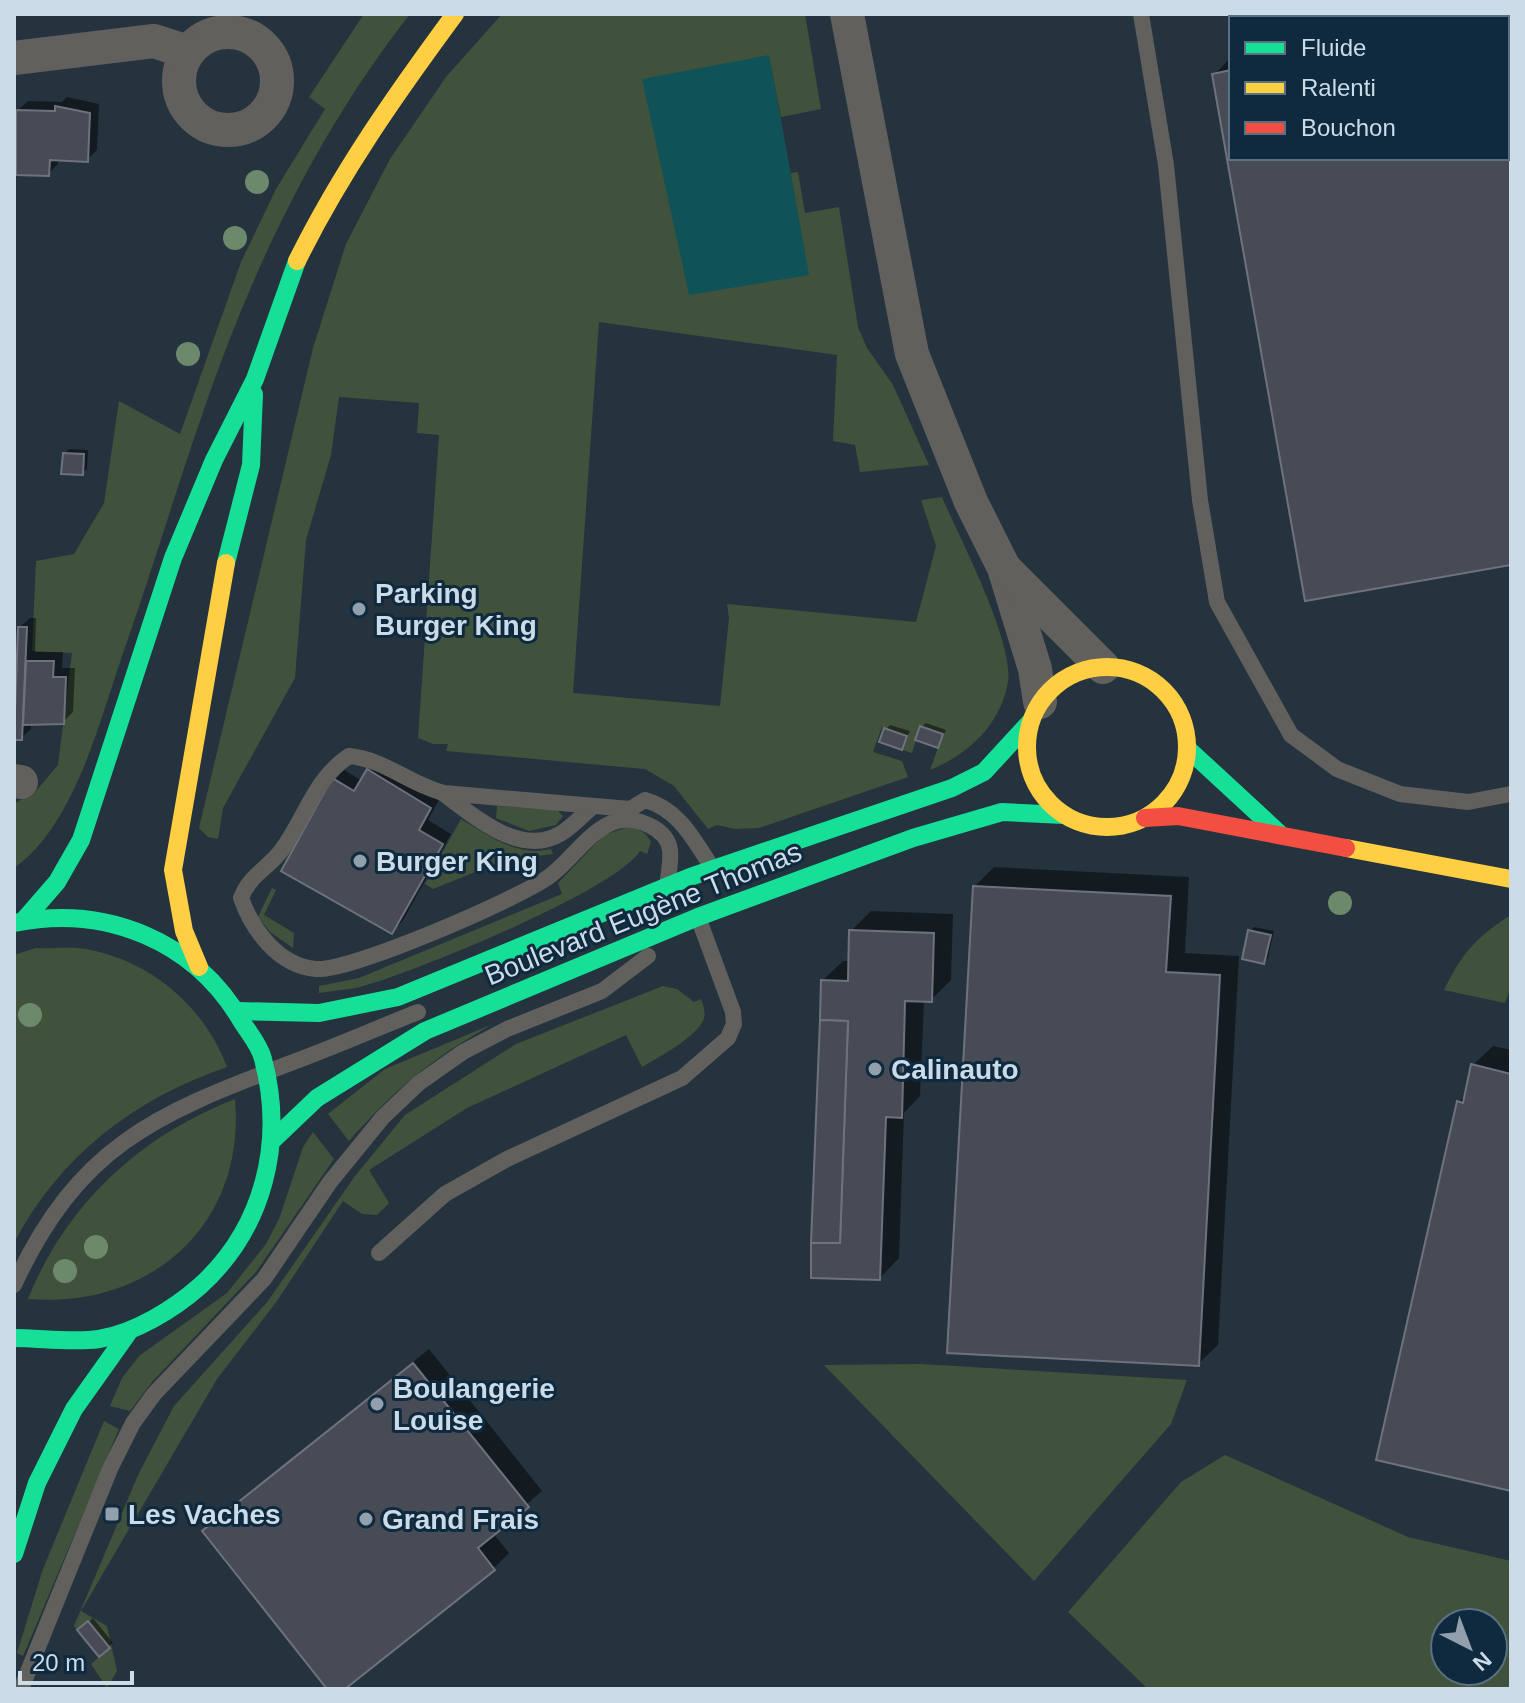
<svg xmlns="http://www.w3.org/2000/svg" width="1525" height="1703" font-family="Helvetica,sans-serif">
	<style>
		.green { fill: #41523c; fill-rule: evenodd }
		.water { fill: #0f5358 }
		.shadow { fill: #0007 }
		.building { fill: #474b55; stroke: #6f727d; stroke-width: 2 }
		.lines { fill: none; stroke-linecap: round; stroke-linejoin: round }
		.lane { stroke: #61605d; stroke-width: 16 }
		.street { stroke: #61605d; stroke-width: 34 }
		.fast { stroke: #16e098; stroke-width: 18 }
		.slow { stroke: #ffcf43; stroke-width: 18 }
		.jam { stroke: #f24e42; stroke-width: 18 }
		.tree { fill: #6c896b }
		.poi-dot { fill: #91a0ac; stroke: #0f2a3e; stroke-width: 3 }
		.labels { text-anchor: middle; stroke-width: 6; stroke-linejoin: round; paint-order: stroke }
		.poi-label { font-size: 28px; font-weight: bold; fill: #cbdbe8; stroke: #0f2a3e; text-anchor: start }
		.street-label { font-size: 28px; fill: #cbdbe8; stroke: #0f2a3e }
	</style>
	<rect width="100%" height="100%" fill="#24333e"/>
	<g class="green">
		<path d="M 364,14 L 410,14 C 333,112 274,225 229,341 C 189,444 159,552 122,656 C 99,723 74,826 14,868 L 14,804 L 36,791 L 58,765 L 72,653 L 32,651 L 36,561 L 74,554 L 104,503 L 119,401 L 180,434 L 241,262 L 276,189 L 325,109 L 309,97 Z"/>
		<path d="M 502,14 L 805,14 L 821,109 L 781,117 L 769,55 L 809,275 L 790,173 L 798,172 L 805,213 L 839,207 L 858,327 L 867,348 L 893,385 L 929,465 L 860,472 L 855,445 L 833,441 L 837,355 L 599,322 L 573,693 L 720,706 L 729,618 L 727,604 L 916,622 L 936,546 L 921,500 L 942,497 C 960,539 1014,641 1008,682 C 1001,724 968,755 930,770 L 943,734 L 920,727 L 912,753 L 902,750 L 907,736 L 882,727 L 873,752 L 902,761 L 908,777 L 759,828 L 735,829 L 717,825 L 708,829 L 674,786 L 645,769 L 446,751 L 448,744 L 433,744 L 418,738 L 439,435 L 417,433 L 419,403 L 339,397 L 331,455 L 306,540 L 295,678 L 223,808 L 218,839 L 208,837 L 199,828 L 313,348 L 346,244 L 390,159 L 446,77 Z"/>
		<polygon points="497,806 557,810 563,816 556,825 529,831 496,818"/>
		<path d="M 461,819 C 490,836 516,857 551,849 L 553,854 L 505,860 L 433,889 L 425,884 Z"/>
		<path d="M 628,827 C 639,829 645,831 651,842 L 647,854 L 640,851 C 617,890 406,976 356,988 C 344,990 331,991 319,993 L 319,986 L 359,978 L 562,894 L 558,883 L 604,835 Z"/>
		<polygon points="272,888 276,890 264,915 294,933 293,948 270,932 258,917"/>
		<path d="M 1511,915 L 1511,986 L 1505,1003 L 1444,990 C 1462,953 1476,937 1511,915 Z"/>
		<path d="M 36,948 C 52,949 70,946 86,949 C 151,961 204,1006 227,1067 C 136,1098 59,1156 14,1243 L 14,955 Z"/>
		<path d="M 663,986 L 677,989 L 694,1002 L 701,999 C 703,1005 706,1012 704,1018 C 699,1036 657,1058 642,1067 L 626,1035 L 467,1108 L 369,1170 L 389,1203 L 377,1215 L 362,1214 L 343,1201 L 277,1301 L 217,1379 L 81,1611 L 107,1626 L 117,1671 L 107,1688 L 91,1664 L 110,1648 L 88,1621 L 77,1630 L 74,1626 L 139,1473 L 174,1406 L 268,1301 L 355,1176 L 405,1115 L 516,1044 Z"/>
		<path d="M 493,1024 C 431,1059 396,1088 349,1141 L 328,1114 L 385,1069 Z"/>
		<path d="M 235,1099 C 246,1225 150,1309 28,1299 C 66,1204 140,1136 235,1099 Z"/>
		<polygon points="313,1132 334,1159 256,1272 152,1382 130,1411 110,1406 122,1378 139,1356 227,1293 266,1244 279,1219 303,1147"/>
		<polygon points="920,1364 1187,1380 1171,1424 1034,1581 824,1365"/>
		<polygon points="104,1421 119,1429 23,1656 17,1653 43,1569"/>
		<path d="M 1225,1455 L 1408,1537 L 1511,1561 L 1511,1689 L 1148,1689 L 1068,1612 L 1181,1482 ZM 1445,1623 L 1493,1623 L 1493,1671 L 1445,1671 Z"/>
	</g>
	<polygon class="water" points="769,55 809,275 689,295 642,79"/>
	<g class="shadow">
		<polygon points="1464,14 1511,14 1511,563 1306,598 1214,75 1231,57 1231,158 1507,158 1507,18 1441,18"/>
		<polygon points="67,97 99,104 97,150 87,160 58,158 58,164 48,174 18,110 28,101 62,102"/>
		<polygon points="69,449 88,450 87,469 82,473 65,453"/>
		<polygon points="30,618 36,618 35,652 63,652 62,668 75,668 73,712 63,722 31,723 31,729 21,738 14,738 14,664 18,664 20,627"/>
		<polygon points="926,723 946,730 938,746 921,727"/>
		<polygon points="890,725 910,731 902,748 886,729"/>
		<polygon points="378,761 440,798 428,820 451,834 402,922 392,931 334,779 343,769 362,781"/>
		<polygon points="994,867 1189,877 1185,953 1239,956 1218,1345 1198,1364 975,886"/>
		<polygon points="871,911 953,914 951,980 931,1000 924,1000 920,1096 904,1113 899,1258 880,1278 823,980 843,961 850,961 851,931"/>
		<polygon points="1254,927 1274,931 1268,958 1264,962 1250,931"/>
		<polygon points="1493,1046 1511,1050 1511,1487 1459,1102 1467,1094 1473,1065"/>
		<polygon points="429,1349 542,1491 493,1533 509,1553 494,1568 341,1689 330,1689 204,1532"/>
		<polygon points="93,1618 113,1643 100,1654 80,1630"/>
	</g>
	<g class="building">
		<polygon points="1489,14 1511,14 1511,565 1305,601 1212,74 1231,70 1231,158 1507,158 1507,18 1490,18"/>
		<polygon points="55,106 90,113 88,162 50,160 49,176 16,175 16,110 55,111"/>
		<polygon points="63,453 84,454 83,475 61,474"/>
		<polygon points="18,627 27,627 22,740 14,740"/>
		<polygon points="26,661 54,661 53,677 66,677 64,724 23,725"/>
		<polygon points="920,726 943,734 938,748 915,740"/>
		<polygon points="884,728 907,736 902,750 879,742"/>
		<polygon points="367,769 431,808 419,830 443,844 392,934 281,871 332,778 354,791"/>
		<polygon points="973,886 1171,896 1166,972 1220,975 1199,1366 947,1353"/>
		<polygon points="849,930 934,933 932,1002 905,1001 902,1118 886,1117 880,1280 811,1278 811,1243 840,1243 848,1021 820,1020 821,980 848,981"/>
		<polygon points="1248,930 1271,935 1264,964 1242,959"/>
		<polygon points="820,1020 848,1021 840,1243 811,1243"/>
		<polygon points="1471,1064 1511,1074 1511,1491 1376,1460 1457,1101 1463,1103"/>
		<polygon points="413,1363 529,1507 478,1548 495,1570 345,1689 327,1689 202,1531"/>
		<polygon points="88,1621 110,1648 99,1657 77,1630"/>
	</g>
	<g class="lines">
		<g class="lane">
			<polyline points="1141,14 1166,165 1200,500 1217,602 1291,735 1337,769 1400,794 1468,802 1511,794"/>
			<path d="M 444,794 C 475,817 520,857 560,834 C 572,827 583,815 593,806"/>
			<path d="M 668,880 C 669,871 671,859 670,850 C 667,828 636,816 617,821 C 589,829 570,863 547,878 C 515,900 350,972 316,969 C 278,966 252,929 241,898 C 249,876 267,869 281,851 C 305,819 314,779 349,756 C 384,759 411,785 444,793 L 630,809 L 645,800 C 678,809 693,838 711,866"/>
			<polyline points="379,1253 445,1194 507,1159 682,1078 728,1038 734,1024 733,1012 698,917"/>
			<path d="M 14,1285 C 78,1147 153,1115 288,1064 C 332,1048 375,1029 418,1012"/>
			<polyline points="21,1689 110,1469 133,1423 154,1394 264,1279 330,1182 383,1117 419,1083 463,1052 507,1029 602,991 648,956"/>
		</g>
		<g class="street">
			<polyline points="847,14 912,354 971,502 1004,568 1035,669 1040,702"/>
			<circle cx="228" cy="81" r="49"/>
			<polyline points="14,58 154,41 188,52"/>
			<polyline points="1007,571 1103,667"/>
			<polyline points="14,781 21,782"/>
		</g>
		<g class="fast">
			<polyline points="226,563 251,465 254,394"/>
			<polyline points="1188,749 1280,834"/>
			<polyline points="24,920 57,882 81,840 173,558 214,460 255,379 297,261"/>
			<path d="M 14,923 C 106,904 195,941 242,1022 C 249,1033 260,1046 263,1059 C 285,1142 264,1228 200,1286 C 174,1309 135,1333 99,1339 C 72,1343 41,1338 14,1338"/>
			<polyline points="239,1011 319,1013 398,997 690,877 952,788 984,772 1030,722"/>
			<polyline points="274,1139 317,1098 425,1031 698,917 913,838 1002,812 1064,815"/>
			<polyline points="14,1554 37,1483 74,1409 128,1333"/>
		</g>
		<g class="slow">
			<path d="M 297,261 C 341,172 396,94 455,14"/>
			<circle cx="1107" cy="747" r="80"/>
			<polyline points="1346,848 1511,879"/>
			<polyline points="199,967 184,931 173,870 226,563"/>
		</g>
		<polyline class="jam" points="1145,818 1178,816 1346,848"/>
	</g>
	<g class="tree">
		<circle cx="257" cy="182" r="12"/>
		<circle cx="235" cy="238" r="12"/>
		<circle cx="188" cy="354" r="12"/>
		<circle cx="1340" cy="903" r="12"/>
		<circle cx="30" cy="1015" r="12"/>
		<circle cx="96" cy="1247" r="12"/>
		<circle cx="65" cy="1271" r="12"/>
	</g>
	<g class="poi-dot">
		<circle cx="359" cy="609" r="8"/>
		<circle cx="360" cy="861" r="8"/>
		<circle cx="875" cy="1069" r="8"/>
		<circle cx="377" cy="1404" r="8"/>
		<rect x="104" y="1506" width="16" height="16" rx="4"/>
		<circle cx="366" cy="1519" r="8"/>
	</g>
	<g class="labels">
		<g class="poi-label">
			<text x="375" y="603">Parking<tspan x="375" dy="32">Burger King</tspan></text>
			<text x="376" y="871">Burger King</text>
			<text x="891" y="1079">Calinauto</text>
			<text x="393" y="1398">Boulangerie<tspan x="393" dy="32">Louise</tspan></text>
			<text x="128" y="1524">Les Vaches</text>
			<text x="382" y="1529">Grand Frais</text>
		</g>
		<g class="street-label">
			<text transform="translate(643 913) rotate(-22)" y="10">Boulevard Eugène Thomas</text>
		</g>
	</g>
	<rect width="1525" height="1703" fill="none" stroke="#cbdbe8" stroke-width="32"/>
	<rect x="1229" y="16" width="280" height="144" fill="#0f2a3e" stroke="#5a7182" stroke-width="2"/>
	<rect x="1245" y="42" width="40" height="12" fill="#16e098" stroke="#5a7182" stroke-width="2"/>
	<text x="1301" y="56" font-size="24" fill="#cbdbe8">Fluide</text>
	<rect x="1245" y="82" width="40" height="12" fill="#ffcf43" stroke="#5a7182" stroke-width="2"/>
	<text x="1301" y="96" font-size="24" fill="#cbdbe8">Ralenti</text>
	<rect x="1245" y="122" width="40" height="12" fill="#f24e42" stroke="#5a7182" stroke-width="2"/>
	<text x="1301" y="136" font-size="24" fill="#cbdbe8">Bouchon</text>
	<g transform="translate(1469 1647) rotate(138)"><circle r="38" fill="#0f2a3e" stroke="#5a7182" stroke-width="2"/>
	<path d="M0-6L14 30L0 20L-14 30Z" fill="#91a0ac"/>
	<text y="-12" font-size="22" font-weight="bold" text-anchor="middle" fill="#cbdbe8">N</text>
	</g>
	<path d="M20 1671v12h112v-12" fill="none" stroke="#cbdbe8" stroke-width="4"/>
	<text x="32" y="1671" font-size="24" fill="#cbdbe8" stroke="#0f2a3e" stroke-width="6" paint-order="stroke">20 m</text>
</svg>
